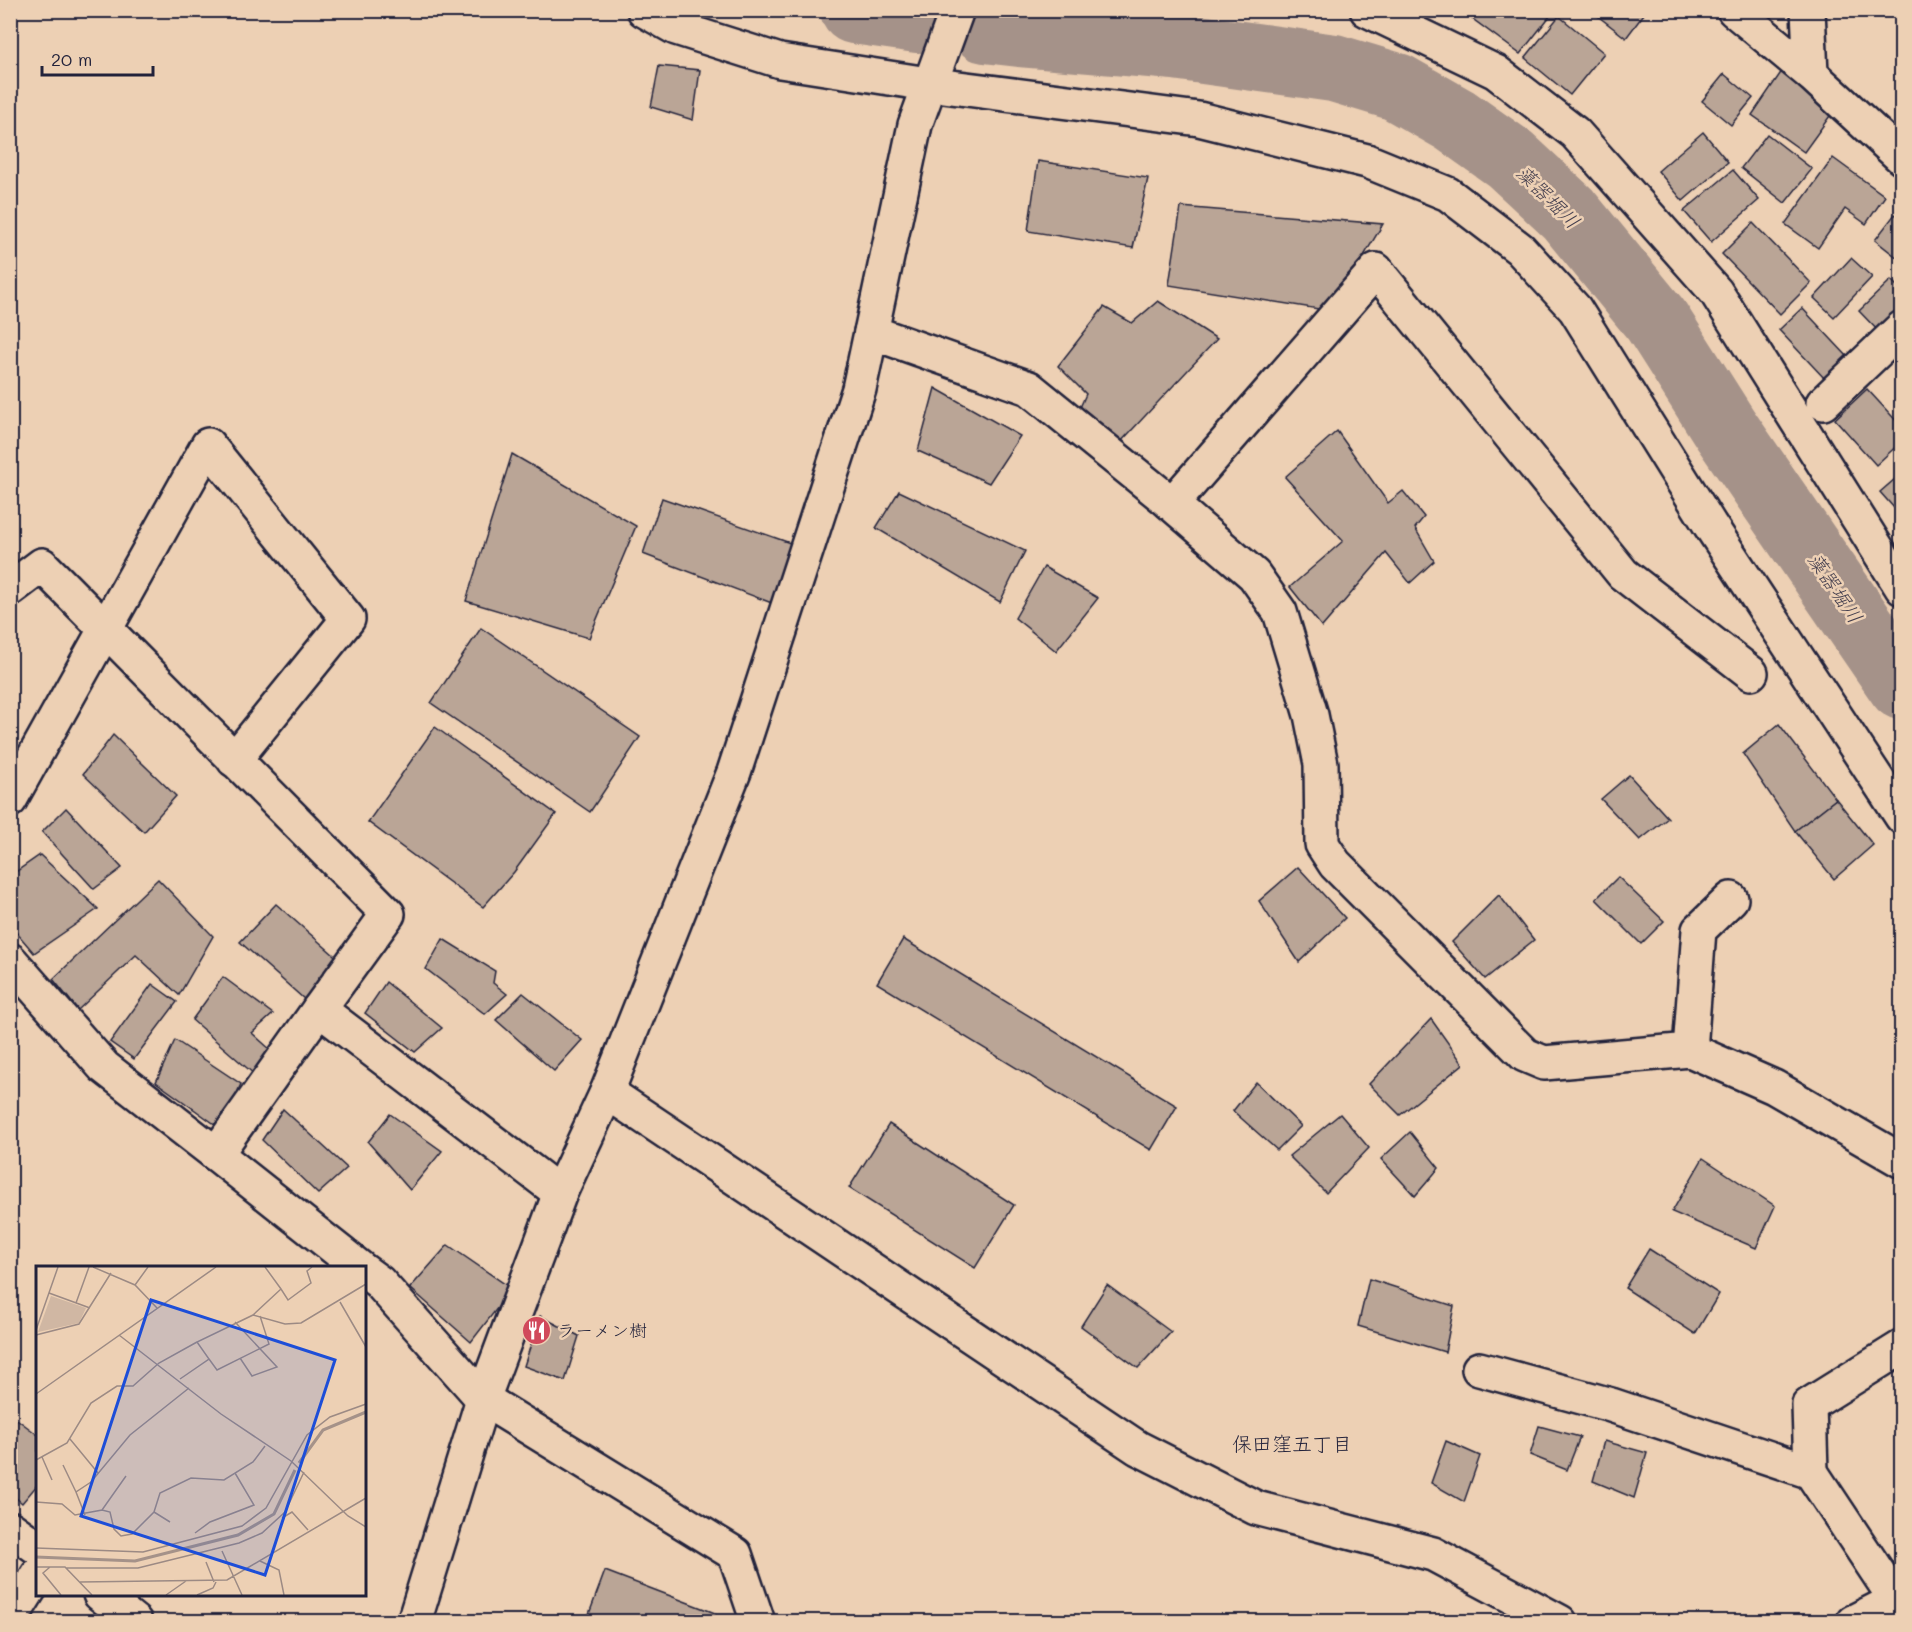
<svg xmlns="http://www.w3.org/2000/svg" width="1912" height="1632" font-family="Mali,'Klee One',sans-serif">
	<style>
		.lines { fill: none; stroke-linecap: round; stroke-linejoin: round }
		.river { stroke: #a59289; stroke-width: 68 }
		.building { fill: #baa596; stroke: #22223b; stroke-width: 1.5 }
		.street-casing { stroke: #22223b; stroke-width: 38 }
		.secondary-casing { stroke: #22223b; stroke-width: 38 }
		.street { stroke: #edd0b4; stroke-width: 33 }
		.secondary { stroke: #edd0b4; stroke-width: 33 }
		.labels { text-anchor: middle; stroke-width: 5; stroke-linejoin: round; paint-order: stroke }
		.poi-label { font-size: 18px; fill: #22223b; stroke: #edd0b4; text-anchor: start }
		.water-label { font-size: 20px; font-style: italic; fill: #433e4e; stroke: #edd0b4 }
		.neighbourhood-label { font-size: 20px; fill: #22223b; stroke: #edd0b4 }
		.inset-river { fill: none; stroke: #a59289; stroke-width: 3 }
		.inset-road { fill: none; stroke: #9c8a84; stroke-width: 1.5 }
		.view { fill: #1d4ed8; fill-opacity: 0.15; stroke: #1d4ed8; stroke-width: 3 }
		.inset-edge { fill: none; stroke: #22223b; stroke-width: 3 }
	</style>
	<rect width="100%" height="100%" fill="#edd0b4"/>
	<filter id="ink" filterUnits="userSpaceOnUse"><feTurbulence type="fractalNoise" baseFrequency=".0167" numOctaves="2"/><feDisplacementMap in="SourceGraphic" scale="12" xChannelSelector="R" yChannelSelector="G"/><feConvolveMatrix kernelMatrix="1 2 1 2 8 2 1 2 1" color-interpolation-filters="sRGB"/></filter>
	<g filter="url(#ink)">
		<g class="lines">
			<g class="river">
				<polyline points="854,10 918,19"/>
				<polyline points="985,29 1020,33 1175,46 1334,68 1397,87 1455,120 1510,159 1568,213 1656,320 1724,427 1902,686"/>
			</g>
		</g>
		<g class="building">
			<polygon points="1475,10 1553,10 1554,11 1520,54 1470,17"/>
			<polygon points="1590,10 1647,10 1626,38"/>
			<polygon points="1559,16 1604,53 1570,95 1525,58"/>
			<polygon points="659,66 700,70 693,120 651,107"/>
			<polygon points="1782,71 1835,109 1804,152 1752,115"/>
			<polygon points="1724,74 1753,98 1731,125 1702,101"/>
			<polygon points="1703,132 1728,162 1683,201 1658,171"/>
			<polygon points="1767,134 1812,169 1785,203 1741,168"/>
			<polygon points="1833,158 1885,196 1866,224 1845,209 1818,248 1785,224"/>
			<polygon points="1038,161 1148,178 1133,248 1028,231"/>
			<polygon points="1733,170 1759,200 1711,242 1684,211"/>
			<polygon points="1181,207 1383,224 1331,311 1169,285"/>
			<polygon points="1895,214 1902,220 1902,256 1899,259 1875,240"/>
			<polygon points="1753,223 1811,283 1780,314 1722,254"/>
			<polygon points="1851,258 1872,277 1834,317 1814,298"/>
			<polygon points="1891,280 1902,291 1902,317 1882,335 1859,311"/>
			<polygon points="1158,301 1217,339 1117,446 1078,412 1086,394 1058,366 1104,307 1132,323"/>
			<polygon points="1802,308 1848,357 1825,379 1779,330"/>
			<polygon points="935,388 1020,436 989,483 918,451"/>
			<polygon points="1867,389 1902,427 1902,441 1876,465 1835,419"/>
			<polygon points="1337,431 1388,503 1403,491 1424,517 1415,528 1434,561 1410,583 1386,553 1322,627 1290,587 1343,541 1285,477"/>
			<polygon points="512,454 636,526 589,638 466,601"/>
			<polygon points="1902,473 1902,517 1880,492"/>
			<polygon points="899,491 1025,551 1000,602 876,528"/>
			<polygon points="662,498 793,544 777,605 643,554"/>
			<polygon points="1044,567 1098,598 1056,651 1015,618"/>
			<polygon points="481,628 640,737 590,812 431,703"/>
			<polygon points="1779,724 1836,799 1795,831 1743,754"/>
			<polygon points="435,727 556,814 514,872 483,907 368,822"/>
			<polygon points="113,735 176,796 144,832 83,774"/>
			<polygon points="1629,775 1668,818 1640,840 1601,799"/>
			<polygon points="1836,799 1873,845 1834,879 1795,831"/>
			<polygon points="66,808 122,868 94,889 42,832"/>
			<polygon points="40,855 98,909 34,953 10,925 10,876"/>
			<polygon points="1298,867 1345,918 1299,962 1259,901"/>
			<polygon points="1618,877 1664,921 1641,944 1596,899"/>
			<polygon points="158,879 213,936 179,995 136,955 78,1010 53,979"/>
			<polygon points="1499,895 1534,940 1485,979 1452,942"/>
			<polygon points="276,904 342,962 304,999 240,942"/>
			<polygon points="443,939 495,971 493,983 507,994 485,1014 426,969"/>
			<polygon points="903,939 1177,1106 1151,1150 877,983"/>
			<polygon points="223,977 273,1014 252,1033 272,1051 255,1075 192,1020"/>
			<polygon points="386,982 442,1028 415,1052 365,1013"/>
			<polygon points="152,984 177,1002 134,1059 110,1042"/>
			<polygon points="523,993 582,1040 554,1071 496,1020"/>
			<polygon points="1431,1019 1463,1064 1400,1115 1369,1084"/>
			<polygon points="175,1040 241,1084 230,1108 216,1125 156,1082"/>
			<polygon points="1256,1082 1301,1126 1277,1150 1233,1111"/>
			<polygon points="283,1109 347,1168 318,1194 262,1140"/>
			<polygon points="390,1114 442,1151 410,1190 368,1142"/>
			<polygon points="1340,1114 1369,1148 1326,1193 1289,1156"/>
			<polygon points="889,1124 1014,1205 975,1268 849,1188"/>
			<polygon points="1410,1132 1439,1168 1415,1196 1381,1159"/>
			<polygon points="1703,1158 1775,1206 1756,1248 1672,1212"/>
			<polygon points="448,1245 512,1289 471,1342 410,1288"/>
			<polygon points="1649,1249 1719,1294 1695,1334 1625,1288"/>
			<polygon points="1369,1279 1454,1306 1445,1352 1358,1326"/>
			<polygon points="1107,1285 1171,1332 1138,1368 1081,1326"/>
			<polygon points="540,1316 579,1336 565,1381 524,1366"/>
			<polygon points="10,1414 38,1435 38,1484 22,1503 10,1493"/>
			<polygon points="1539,1426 1580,1437 1567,1470 1530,1455"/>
			<polygon points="1446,1441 1480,1456 1464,1502 1431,1483"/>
			<polygon points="1604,1441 1647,1453 1634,1498 1593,1481"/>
			<polygon points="605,1571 715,1613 711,1622 586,1622"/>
		</g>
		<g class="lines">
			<defs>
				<g id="street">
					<polyline points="644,10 676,28 780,61 928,84 1199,119 1367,161 1448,194 1520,249 1575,309 1710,525 1902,817"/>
					<polyline points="1367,10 1496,72 1575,133 1716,292 1902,588"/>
					<polyline points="1734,10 1811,74 1902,158"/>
					<polyline points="1808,10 1811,74"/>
					<polyline points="871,332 1029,388 1166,499 1254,575 1280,612 1311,715 1321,764 1322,844 1335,864 1525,1055 1544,1063 1690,1050 1774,1087 1902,1161"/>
					<polyline points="1823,403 1902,328"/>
					<polyline points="1172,504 1376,270 1623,574 1751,673"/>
					<polyline points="10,589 42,565 388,914 319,1009"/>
					<polyline points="10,800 208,445 348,619 234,760"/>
					<polyline points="10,960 104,1067 216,1154 319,1009 560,1193"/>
					<polyline points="1690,1050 1699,930 1731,899"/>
					<polyline points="607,1092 1138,1448 1256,1508 1433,1554 1560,1622"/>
					<polyline points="216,1154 360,1268"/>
					<polyline points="364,1271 379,1282 483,1399 735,1554 758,1622"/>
					<polyline points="1479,1369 1611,1405 1811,1472 1896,1600 1902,1618"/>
					<polyline points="1811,1472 1809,1405 1902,1347"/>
					<polyline points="1853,1622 1896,1600"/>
				</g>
				<g id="secondary">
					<polyline points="10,1528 38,1548"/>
					<polyline points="100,1594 135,1622"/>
					<polyline points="10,1620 38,1575"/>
					<polyline points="414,1622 483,1399 560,1193 607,1092 734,772 859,389 915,125 957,10"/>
				</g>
			</defs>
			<use href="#street" class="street-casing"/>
			<use href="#secondary" class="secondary-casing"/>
			<use href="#street" class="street"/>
			<use href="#secondary" class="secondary"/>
		</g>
	</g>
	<defs>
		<symbol id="restaurant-disc" viewBox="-11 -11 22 22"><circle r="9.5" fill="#d1495b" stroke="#edd0b4"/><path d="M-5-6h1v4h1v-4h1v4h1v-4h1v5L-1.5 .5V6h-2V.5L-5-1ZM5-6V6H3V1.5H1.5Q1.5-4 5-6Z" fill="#fff"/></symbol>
	</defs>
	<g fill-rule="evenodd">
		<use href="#restaurant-disc" x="520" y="1314" width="33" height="33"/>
	</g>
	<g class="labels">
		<g class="poi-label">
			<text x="557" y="1337">ラーメン樹</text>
		</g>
		<g class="water-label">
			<text transform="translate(1548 197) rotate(45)" y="7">藻器堀川</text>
			<text transform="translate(1835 588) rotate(56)" y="7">藻器堀川</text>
		</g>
		<g class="neighbourhood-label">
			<text x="1292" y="1451">保田窪五丁目</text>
		</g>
	</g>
	<g transform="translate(36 1266)">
		<rect width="330" height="330" fill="#edd0b4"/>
		<path d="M 15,30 L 50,42 L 43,57 L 2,66 Z" fill="#d0b7a3"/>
		<path class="inset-river" d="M 263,197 L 287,164 L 330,146M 0,291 L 99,295 L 202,269 L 238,248 L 259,204"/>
		<path class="inset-road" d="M 57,1 L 99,19 L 121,42M 99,19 L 112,1M 245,23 L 252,34 L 275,17 L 271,5 L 276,1M 13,27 L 54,42M 304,36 L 330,81M 40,37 L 53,1M 217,49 L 249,58 L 265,57 L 330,18M 199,56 L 241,101 L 216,110 L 204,92M 0,64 L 22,1M 0,69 L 43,58 L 75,7M 83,69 L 185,148 L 255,195 L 312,250 L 330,261M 173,93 L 181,104 L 233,78 L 224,50M 144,113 L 173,93 L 161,76 L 217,49 L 245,23 L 229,1M 0,128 L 180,1M 34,173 L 62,207M 6,191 L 16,214M 0,194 L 31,177 L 55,137 L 81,120 L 97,120 L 123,97 L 161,76M 27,199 L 40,226M 0,236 L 26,238 L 39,249 L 66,244 L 90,210M 66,244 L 74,246 L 78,263 L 85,270 L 96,268 L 118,246 L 124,227 L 155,212 L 188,214 L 217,196 L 229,180M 118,246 L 134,256M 49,249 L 40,226 L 55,216 L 94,169 L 153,122M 246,252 L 256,246 L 272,264M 159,267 L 174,256 L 218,239 L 199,207M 0,282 L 107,286 L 206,260 L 230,242 L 271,169 L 294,151 L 330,138M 186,285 L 206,329M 224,295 L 243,304 L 248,329M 170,296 L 178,316M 0,301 L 29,301 L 56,329M 14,301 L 7,307 L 25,329M 30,302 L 102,302 L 203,277 L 226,267 L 249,246 L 268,206M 44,316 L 191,314 L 330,232M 130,329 L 150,315M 161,329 L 177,322 L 180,316"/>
		<path class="view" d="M 115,34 L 299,94 L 229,309 L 45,250 Z"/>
		<rect width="330" height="330" class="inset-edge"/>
	</g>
	<rect width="1912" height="1632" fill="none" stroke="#edd0b4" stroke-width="36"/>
	<rect x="18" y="18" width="1876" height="1596" fill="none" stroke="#22223b" stroke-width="2" filter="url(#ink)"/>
	<path d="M42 66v9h111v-9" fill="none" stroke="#22223b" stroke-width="3"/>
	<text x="51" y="66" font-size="18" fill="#22223b" stroke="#edd0b4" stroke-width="4.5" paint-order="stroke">20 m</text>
</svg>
